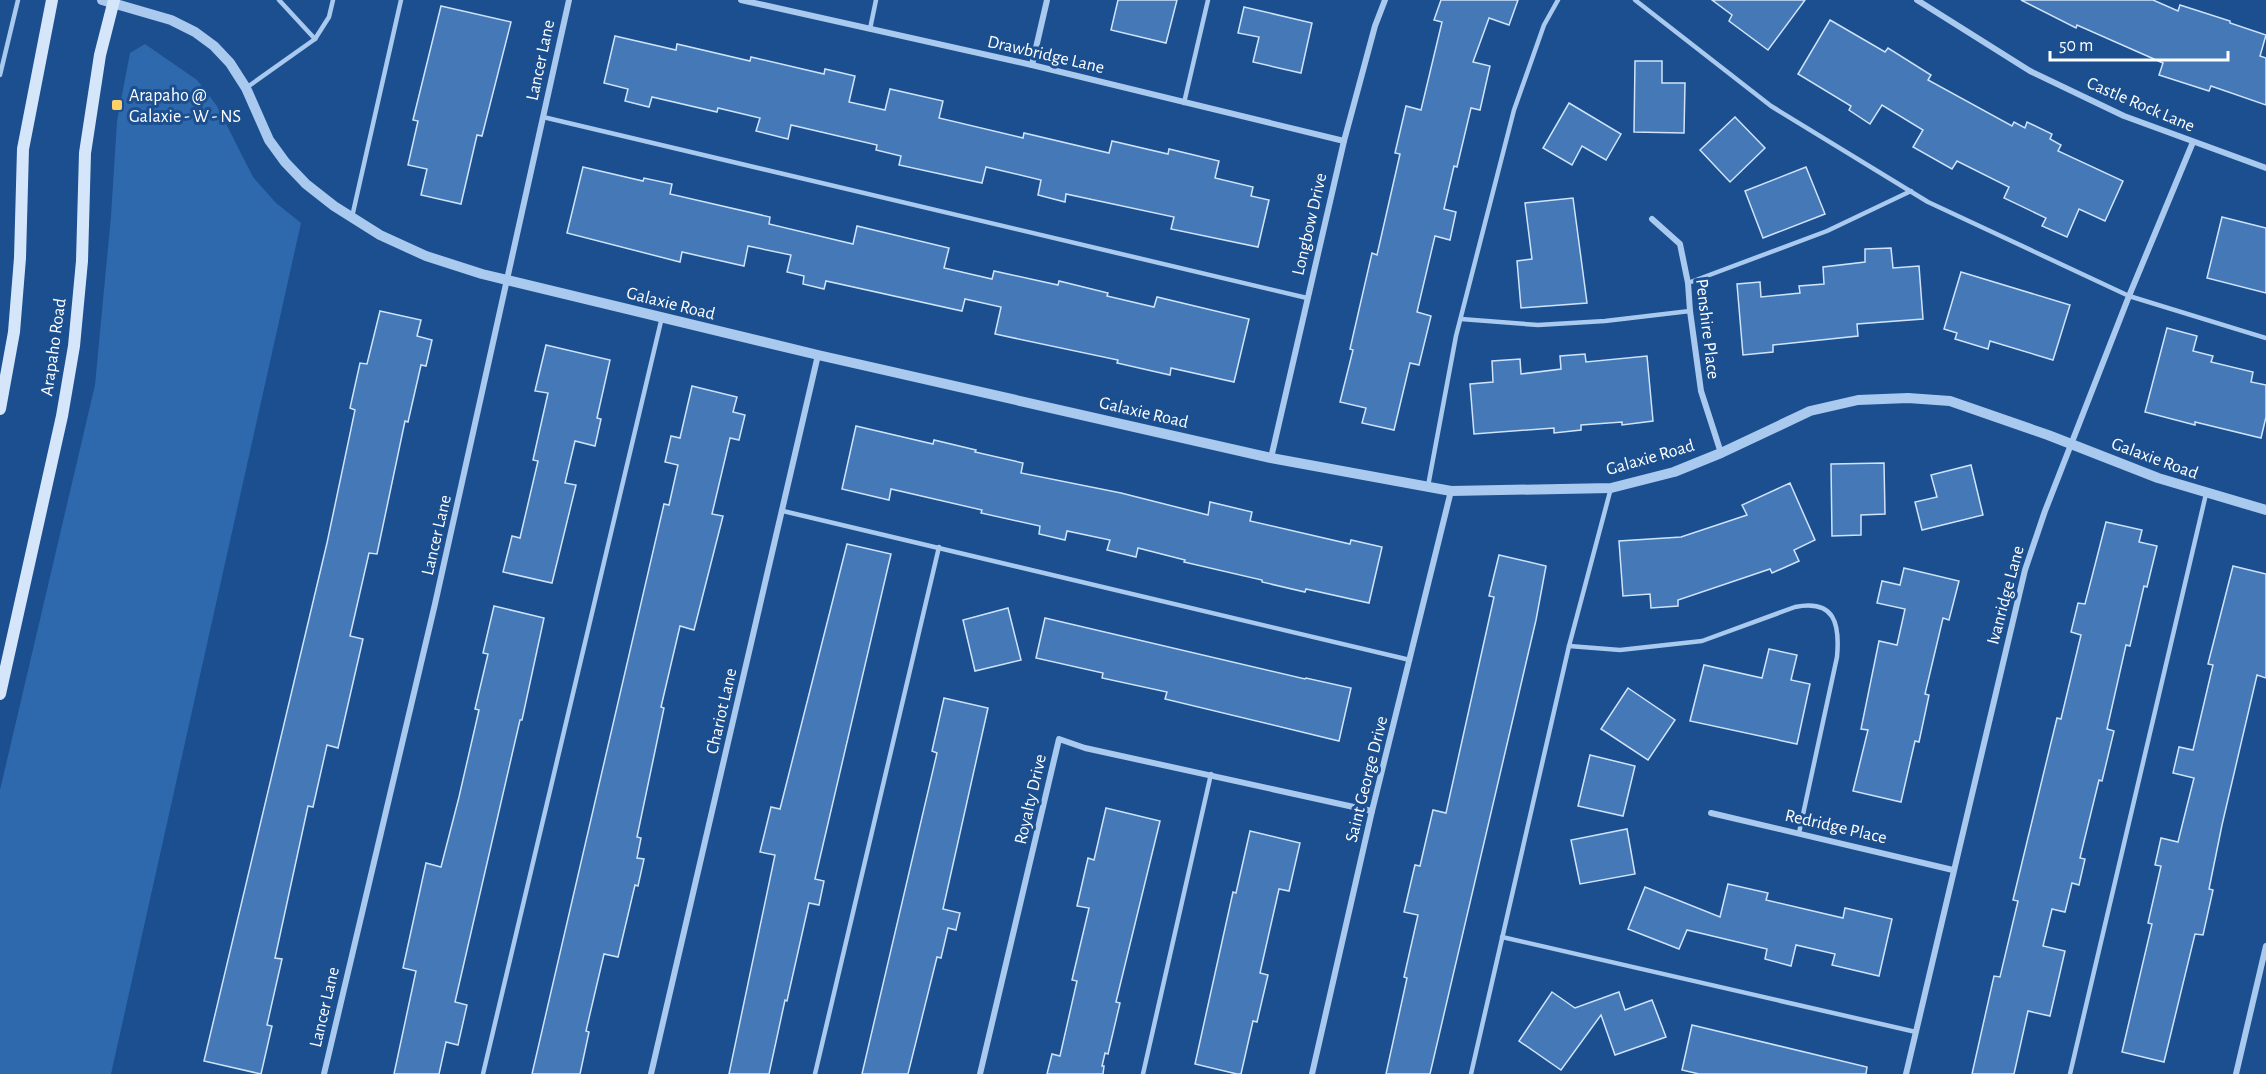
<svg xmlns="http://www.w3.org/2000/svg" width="2266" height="1074" font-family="'Alegreya Sans',sans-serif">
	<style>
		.green { fill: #2e69ad }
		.building { fill: #4478b7; stroke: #cfe3fa; stroke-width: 1.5 }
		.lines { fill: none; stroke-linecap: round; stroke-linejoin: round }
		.service { stroke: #a9c9ee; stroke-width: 4.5 }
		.minor { stroke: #a9c9ee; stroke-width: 6 }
		.tertiary { stroke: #a9c9ee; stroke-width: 10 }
		.secondary { stroke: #d6e6fa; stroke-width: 12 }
		.poi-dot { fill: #ffd166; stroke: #1b4f8f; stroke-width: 2 }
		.labels { text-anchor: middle; stroke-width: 6; stroke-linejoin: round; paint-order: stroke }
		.street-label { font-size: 18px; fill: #fff; stroke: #1b4f8f }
		.poi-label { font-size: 18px; fill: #fff; stroke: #1b4f8f; text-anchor: start }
	</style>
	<rect width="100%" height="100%" fill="#1b4f8f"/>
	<polygon class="green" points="145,44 197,80 217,106 253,177 276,203 301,223 111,1074 0,1074 0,790 95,385 111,216 117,121 130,53"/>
	<g class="building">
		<polygon points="1118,0 1177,0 1166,43 1111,30"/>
		<polygon points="1441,0 1518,0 1509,25 1489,18 1473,62 1490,66 1480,110 1471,108 1457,167 1454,166 1444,209 1456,212 1450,240 1435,236 1417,312 1431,316 1419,365 1410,363 1394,430 1362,423 1366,408 1340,402 1353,350 1350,349 1372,253 1377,255 1400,154 1395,153 1406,106 1421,110 1442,22 1434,20"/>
		<polygon points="1712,0 1805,0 1768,50 1729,21 1732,15"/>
		<polygon points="2021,0 2153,0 2178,11 2180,5 2230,21 2230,23 2266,35 2260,56 2266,58 2266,105 2211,86 2209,91 2159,75 2163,63 2077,25 2076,28"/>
		<polygon points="441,6 511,22 482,136 477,135 461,204 421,195 427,169 408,165 418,121 413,120"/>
		<polygon points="1244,7 1312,23 1301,73 1253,62 1259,37 1238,33"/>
		<polygon points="1830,20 1885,52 1888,48 1931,75 1928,80 2012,126 2014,122 2025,128 2027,122 2052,134 2050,139 2061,145 2058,151 2123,181 2105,221 2079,209 2067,237 2042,226 2046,218 2004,198 2009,187 1957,161 1952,169 1913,147 1923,130 1882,105 1870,124 1849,110 1851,106 1798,74"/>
		<polygon points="615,36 676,50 677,44 750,61 751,57 824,74 825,69 855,76 849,102 885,110 890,89 943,101 939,118 1023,138 1024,133 1109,153 1112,141 1168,154 1169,149 1219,161 1215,178 1253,187 1251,196 1269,200 1258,247 1171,229 1174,217 1066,194 1065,202 1038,195 1041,180 986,167 982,183 899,165 901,156 876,150 877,145 791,125 788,139 756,131 760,118 718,108 717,112 652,97 649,107 625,101 628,89 604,83"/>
		<polygon points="1635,61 1662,61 1662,83 1685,83 1684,133 1634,132"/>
		<polygon points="1569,103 1621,134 1606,160 1582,146 1572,165 1543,148"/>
		<polygon points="1735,117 1765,148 1730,182 1700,150"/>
		<polygon points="583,167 643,181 644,178 672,184 670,194 770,217 769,224 853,244 857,226 949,248 944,268 992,279 994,271 1058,285 1059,281 1108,293 1107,296 1154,307 1157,297 1249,319 1234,382 1171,368 1170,375 1117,363 1118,360 995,334 1001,307 965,299 962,311 826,281 824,289 803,284 804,276 787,272 791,255 748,246 744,266 682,252 680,262 567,233"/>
		<polygon points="1806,167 1825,214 1763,238 1745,191"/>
		<polygon points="1573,198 1587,303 1521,308 1517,261 1532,259 1525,203"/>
		<polygon points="2222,217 2266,228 2266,293 2207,278"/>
		<polygon points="1891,248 1893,268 1919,266 1923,319 1857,324 1858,336 1773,345 1773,352 1743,355 1737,284 1760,282 1761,297 1800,293 1799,286 1824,284 1823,267 1865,262 1865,249"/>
		<polygon points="1961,272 2070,305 2053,360 1990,341 1988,349 1955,339 1957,333 1944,329"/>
		<polygon points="380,311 421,320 417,336 432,340 426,366 421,365 408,422 405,421 377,554 369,553 350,636 363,639 338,748 327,745 313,807 308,806 275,958 282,959 267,1025 272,1026 261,1074 204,1061 327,543 355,410 350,408 360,363 367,364"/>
		<polygon points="2167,328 2197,336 2193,351 2213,356 2211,362 2253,372 2251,382 2266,385 2266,417 2261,438 2195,422 2195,425 2145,412"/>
		<polygon points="546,345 610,360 597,418 601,419 595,446 575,441 565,483 576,485 552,583 503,572 512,536 520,538 538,461 533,460 548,393 535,391"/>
		<polygon points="1585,354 1586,362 1647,356 1653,421 1622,425 1622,422 1581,425 1581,430 1554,433 1554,428 1474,434 1470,384 1493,382 1492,361 1520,359 1521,374 1561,369 1560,356"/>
		<polygon points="692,386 737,397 733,412 745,415 739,440 730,438 712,514 723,516 694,630 680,626 661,707 664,708 637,837 641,838 637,858 644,859 638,886 635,885 618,957 604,954 586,1031 589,1032 580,1074 532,1074 664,504 669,505 678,465 665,462 671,436 680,438"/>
		<polygon points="856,426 933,444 934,440 976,450 975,452 1023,463 1021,473 1121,493 1208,515 1210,502 1252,512 1250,521 1350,544 1351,540 1382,547 1369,603 1306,589 1305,592 1262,582 1262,580 1184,562 1185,560 1138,548 1136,557 1107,550 1110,540 1067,531 1065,540 1039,534 1040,526 981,513 982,510 891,489 889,500 842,489"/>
		<polygon points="1884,463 1885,514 1861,515 1861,535 1832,536 1831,464"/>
		<polygon points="1971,465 1983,515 1922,530 1915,502 1937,497 1931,475"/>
		<polygon points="1790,483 1815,540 1794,550 1799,561 1772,573 1770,569 1678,600 1678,606 1651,608 1650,594 1623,596 1619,541 1681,537 1747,515 1742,505"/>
		<polygon points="2106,522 2142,530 2139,542 2157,546 2147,587 2144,586 2130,646 2126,645 2107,729 2114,731 2102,781 2099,780 2080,858 2085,859 2079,885 2072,883 2065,912 2052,909 2043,946 2065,951 2050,1016 2028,1011 2014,1074 1972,1074 1994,976 2000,977 2018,901 2013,900 2026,846 2057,718 2061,719 2081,635 2071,632 2078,603 2085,604"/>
		<polygon points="847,544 891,554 815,879 824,881 819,905 809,903 787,1001 785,1000 769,1074 729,1074 775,855 760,852 771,807 780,809"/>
		<polygon points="1499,555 1546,566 1536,620 1430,1074 1386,1074 1407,978 1404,977 1418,915 1404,912 1415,865 1420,866 1433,810 1446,813 1494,597 1489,596"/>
		<polygon points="2233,566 2266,574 2266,678 2257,675 2222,825 2209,889 2213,890 2203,935 2195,934 2164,1062 2122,1052 2152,924 2148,923 2161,866 2155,865 2161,838 2178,842 2194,778 2173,773 2179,747 2193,750 2213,665 2208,664"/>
		<polygon points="1904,568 1959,581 1949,620 1943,618 1925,694 1929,695 1919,742 1915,741 1901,802 1853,791 1868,730 1861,729 1879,641 1897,645 1905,609 1877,603 1882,581 1900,585"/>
		<polygon points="494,606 544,618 522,720 520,720 455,1002 467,1005 458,1045 446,1042 439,1074 394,1074 416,971 403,968 426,863 441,867 459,797 479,710 475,709 488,654 483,653"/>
		<polygon points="1008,608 1021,660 975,671 963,620"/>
		<polygon points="1045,618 1305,679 1306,678 1351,688 1339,741 1165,699 1167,692 1102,678 1103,673 1036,658"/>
		<polygon points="1769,649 1797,655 1791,680 1810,684 1797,744 1690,721 1704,665 1762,678"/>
		<polygon points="1628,688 1675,720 1648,760 1601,729"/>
		<polygon points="944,698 988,708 943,909 960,913 956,930 948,928 941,958 937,957 908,1074 862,1074 937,753 932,751"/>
		<polygon points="1590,755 1635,766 1623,816 1578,806"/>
		<polygon points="1106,808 1160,821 1116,1002 1120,1003 1108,1054 1105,1053 1102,1066 1104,1066 1103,1074 1047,1074 1052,1054 1060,1056 1077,981 1072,980 1089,908 1077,906 1088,858 1094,860"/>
		<polygon points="1627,829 1635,874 1580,884 1571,840"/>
		<polygon points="1250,831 1300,843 1289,891 1279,889 1260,973 1268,975 1257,1022 1253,1021 1241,1074 1237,1074 1195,1064 1233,892 1236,893"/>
		<polygon points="1728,884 1768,893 1766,900 1843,918 1845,908 1892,919 1879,976 1832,965 1835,954 1796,945 1791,966 1765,959 1767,949 1687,930 1679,949 1628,929 1645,887 1720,917"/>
		<polygon points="1552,992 1575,1008 1619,992 1625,1010 1652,1000 1666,1037 1615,1055 1601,1015 1561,1070 1519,1041"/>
		<polygon points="1692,1025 1867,1067 1866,1074 1699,1074 1682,1070"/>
	</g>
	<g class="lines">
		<g class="service">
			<polyline points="1635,0 1771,106 1928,202 2129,296 2266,338"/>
			<polyline points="870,29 876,0"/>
			<polyline points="315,39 329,17 333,0"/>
			<polyline points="0,75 18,0"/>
			<polyline points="246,88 315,39 279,0"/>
			<polyline points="1184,103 1208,0"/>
			<polyline points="543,117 1307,298"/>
			<polyline points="352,217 401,0"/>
			<polyline points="1688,283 1827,231 1911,191"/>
			<polyline points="1461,319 1538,325 1605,321 1690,311"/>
			<polyline points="1428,486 1456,336 1514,110 1544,25 1558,0"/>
			<polyline points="783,511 1410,660"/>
			<path d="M 1569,646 L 1620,650 L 1702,641 L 1795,607 C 1835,599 1840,624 1837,657 L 1799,833"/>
			<polyline points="1502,937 1916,1032"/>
			<polyline points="483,1074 662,317"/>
			<polyline points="815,1074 939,547"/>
			<polyline points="1143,1074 1211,774"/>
			<polyline points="1471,1074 1569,646 1611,488"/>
			<polyline points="2070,1074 2206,494"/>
		</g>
		<g class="minor">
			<polyline points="741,0 1032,65 1344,141"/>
			<polyline points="1917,0 2030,71 2124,116 2266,168"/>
			<polyline points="1032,65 1047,0"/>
			<polyline points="1652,219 1680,244 1688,283 1690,311 1701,391 1721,453"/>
			<polyline points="1271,458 1344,141 1375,26 1385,0"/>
			<polyline points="1711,813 1953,870"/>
			<polyline points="324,1074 435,604 569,0"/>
			<polyline points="651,1074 818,355"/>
			<polyline points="980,1074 1059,739 1085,748 1372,811"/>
			<polyline points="1312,1074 1372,811 1451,491"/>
			<polyline points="1906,1074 2025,570 2045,511 2129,296 2193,142"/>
			<polyline points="2236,1074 2266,946"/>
		</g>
		<polyline class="tertiary" points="102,0 171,20 195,32 214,46 230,63 246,88 269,140 285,162 306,184 334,206 380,235 426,256 482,274 818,355 1271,458 1451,491 1611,488 1674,472 1721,453 1810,411 1858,400 1908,398 1950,401 2048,435 2158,478 2266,510"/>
		<g class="secondary">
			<polyline points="0,409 14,332 20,258 23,149 52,0"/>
			<polyline points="0,694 62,416 74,346 82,261 85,153 100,55 114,0"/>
		</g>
	</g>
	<rect class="poi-dot" x="111" y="99" width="12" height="12" rx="3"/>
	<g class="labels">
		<g class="street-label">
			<text transform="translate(1046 54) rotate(13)" y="6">Drawbridge Lane</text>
			<text transform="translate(540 60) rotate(-78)" y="6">Lancer Lane</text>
			<text transform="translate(2141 104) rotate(23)" y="6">Castle Rock Lane</text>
			<text transform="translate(1309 224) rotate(-77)" y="6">Longbow Drive</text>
			<text transform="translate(671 303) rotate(14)" y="6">Galaxie Road</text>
			<text transform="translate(1708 329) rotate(83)" y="6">Penshire Place</text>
			<text transform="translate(53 347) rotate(-82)" y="6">Arapaho Road</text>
			<text transform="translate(1144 412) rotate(13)" y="6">Galaxie Road</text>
			<text transform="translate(1650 457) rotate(-16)" y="6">Galaxie Road</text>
			<text transform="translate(2155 458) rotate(20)" y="6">Galaxie Road</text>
			<text transform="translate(436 535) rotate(-77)" y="6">Lancer Lane</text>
			<text transform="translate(2005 595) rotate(-75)" y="6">Ivanridge Lane</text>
			<text transform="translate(721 711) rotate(-77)" y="6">Chariot Lane</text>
			<text transform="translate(1366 779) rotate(-76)" y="6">Saint George Drive</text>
			<text transform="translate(1030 799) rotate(-77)" y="6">Royalty Drive</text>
			<text transform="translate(1836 826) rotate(13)" y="6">Redridge Place</text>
			<text transform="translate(324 1007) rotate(-77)" y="6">Lancer Lane</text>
		</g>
		<g class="poi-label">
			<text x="129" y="101">Arapaho @<tspan x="129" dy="21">Galaxie - W - NS</tspan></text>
		</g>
	</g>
	<path d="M2050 51v9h178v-9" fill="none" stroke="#ffffff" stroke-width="3"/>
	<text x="2059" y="51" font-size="18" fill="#ffffff" stroke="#1b4f8f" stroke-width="4.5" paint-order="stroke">50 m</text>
</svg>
